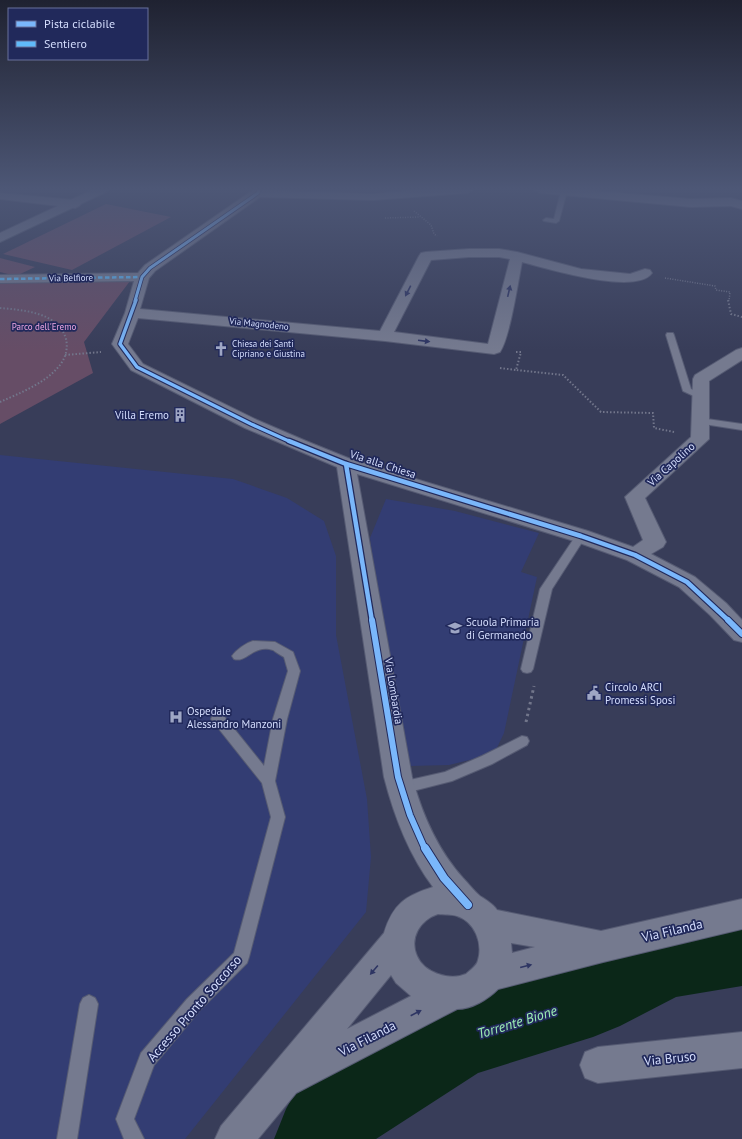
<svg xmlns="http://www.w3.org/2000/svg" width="742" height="1139" font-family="'PT Sans',sans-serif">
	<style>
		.built { fill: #333d73 }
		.green { fill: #664d66 }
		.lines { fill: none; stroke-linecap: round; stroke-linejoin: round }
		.river { fill: #0b2718; fill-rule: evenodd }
		.lane-casing { stroke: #565b73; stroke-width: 2 }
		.street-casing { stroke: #565b73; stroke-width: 2 }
		.secondary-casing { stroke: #565b73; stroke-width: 2 }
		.path-far2 { stroke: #72768b; stroke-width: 1.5; stroke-dasharray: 1 1.5; stroke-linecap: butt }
		.path-far1 { stroke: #72768b; stroke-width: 2; stroke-dasharray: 1.5 2; stroke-linecap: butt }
		.path { stroke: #72768b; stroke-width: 3; stroke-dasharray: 2.5 3.5; stroke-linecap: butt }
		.lane { fill: #757a8f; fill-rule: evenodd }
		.street { fill: #757a8f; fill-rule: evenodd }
		.secondary { fill: #757a8f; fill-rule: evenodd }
		.quiet { stroke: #60bafa; stroke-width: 2.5; stroke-dasharray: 4.5 2.5; stroke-linecap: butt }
		.cycleway-far4-casing { stroke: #21295b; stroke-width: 4.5 }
		.cycleway-far3-casing { stroke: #21295b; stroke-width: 5.5 }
		.cycleway-far2-casing { stroke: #21295b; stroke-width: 7 }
		.cycleway-far1-casing { stroke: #21295b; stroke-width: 8 }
		.cycleway-casing { stroke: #21295b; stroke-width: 10 }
		.cycleway-far4 { stroke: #7ab7fb; stroke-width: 3 }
		.cycleway-far3 { stroke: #7ab7fb; stroke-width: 3.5 }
		.cycleway-far2 { stroke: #7ab7fb; stroke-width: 4.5 }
		.cycleway-far1 { stroke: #7ab7fb; stroke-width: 6 }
		.cycleway { stroke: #7ab7fb; stroke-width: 8 }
		.oneway { fill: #2e3563 }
		.labels { text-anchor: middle; stroke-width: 3.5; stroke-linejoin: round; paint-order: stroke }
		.far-street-label { font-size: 9px; fill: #d5defe; stroke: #21295b }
		.far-park-label { font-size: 9px; fill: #efa7e3; stroke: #21295b }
		.far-poi-label { font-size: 9px; fill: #d5defe; stroke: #21295b; text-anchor: start }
		.poi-label { font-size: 11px; fill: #d5defe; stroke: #21295b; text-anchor: start }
		.street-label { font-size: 11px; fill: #d5defe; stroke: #21295b }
		.near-street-label { font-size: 13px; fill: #d5defe; stroke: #21295b }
		.near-water-label { font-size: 14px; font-style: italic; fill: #9defb4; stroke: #21295b }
	</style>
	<rect width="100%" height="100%" fill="#383d59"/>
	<g class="built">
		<polygon points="0,455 233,479 287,498 324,521 336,556 336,635 367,799 371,857 366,912 185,1139 0,1139"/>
		<polygon points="386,499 455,511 539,533 521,572 537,577 504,733 494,754 449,765 409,766 377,588 370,538"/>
	</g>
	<g class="green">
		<polygon points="106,204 171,217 72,270 3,254"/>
		<polygon points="0,258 35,267 16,276 0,272"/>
		<polygon points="130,281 84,342 93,373 0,424 0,283"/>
	</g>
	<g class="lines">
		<polygon class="river" points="742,916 742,986 676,997 620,1026 593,1037 478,1073 376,1139 274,1139 286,1109 295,1093 431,1012 459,1001 585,964 667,927"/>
		<defs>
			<g id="lane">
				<polygon points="559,192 563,192 566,195 559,221 556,223 544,221 543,220 546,218 554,219 560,195"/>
				<polygon points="667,333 673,333 674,335 691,389 704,394 705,396 704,398 698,398 683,391 666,335"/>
				<polygon points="700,418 742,424 742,430 697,423 696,421 697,419"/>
				<polygon points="581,533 586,536 552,589 533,669 531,672 527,673 523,672 521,669 540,589 577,534"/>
				<path d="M 253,641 L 275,642 L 293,652 L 300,671 L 287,719 L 275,781 L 285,817 L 249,957 L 247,963 L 199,1011 L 154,1065 L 134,1119 L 144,1139 L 124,1139 L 116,1119 L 141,1053 L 187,999 L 234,953 L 271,817 L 262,783 L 211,719 L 213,715 L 218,714 L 223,715 L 264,766 L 273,719 L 288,671 L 284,657 C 280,655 276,652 273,650 C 253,644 247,663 234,659 L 232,656 C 236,650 246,643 253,641 Z"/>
				<polygon points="522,736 527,737 529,741 527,745 492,764 452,781 401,794 396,792 394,788 396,784 401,782 445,772 482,756"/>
				<polygon points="89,995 95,998 98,1004 77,1139 57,1139 80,1004 83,998"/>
			</g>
			<g id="street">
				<path d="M 253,190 L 373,194 L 418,190 L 473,190 L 467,193 L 373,200 L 260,197 L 155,271 L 149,278 L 140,309 L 380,331 L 419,256 L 421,253 L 426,252 L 469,249 L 499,249 L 517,252 L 581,269 L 630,274 L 645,269 L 650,270 L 652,273 C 636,296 546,268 522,262 C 518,282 510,337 500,352 L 494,354 L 385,341 L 138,318 L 128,344 L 143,364 L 257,420 L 306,441 L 353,460 L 588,531 L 633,547 L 643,540 L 625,497 L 691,437 L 693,379 L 695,375 L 736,350 L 742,348 L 742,360 L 709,381 L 709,439 L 645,498 L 666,542 L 663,547 L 651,554 L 695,577 L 726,603 L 742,620 L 742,642 L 734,640 L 710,615 L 679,587 L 627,560 L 574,541 L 357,474 L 412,777 C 422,814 437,849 463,878 C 469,884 474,891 480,896 C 486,900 493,904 497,910 L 601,931 L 742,899 L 742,929 L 603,962 L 498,989 C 488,999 472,1009 457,1009 L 296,1093 L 258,1139 L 215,1139 L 221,1126 L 384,933 C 393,904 405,896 433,887 C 409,855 394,816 384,777 L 337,467 L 245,428 L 131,370 L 112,344 L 125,313 L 134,281 L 0,283 L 0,275 L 138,273 L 145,265 ZM 469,257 L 499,257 L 510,259 L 488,344 L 394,332 L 431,260 ZM 438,914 C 444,915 451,914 457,916 C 475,922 483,943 478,960 C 477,966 470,970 466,974 C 450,981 424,973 417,956 C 409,938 420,920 438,914 ZM 511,943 L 535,947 L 512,953 ZM 391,975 L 396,983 L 411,996 L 347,1029 Z"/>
				<polygon points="535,190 583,190 691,199 731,198 742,201 742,209 731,206 691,207 541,193"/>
				<polygon points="0,193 75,200 79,202 81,204 79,206 75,208 0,199"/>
				<polygon points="742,1032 742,1068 598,1083 585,1078 580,1065 585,1052 598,1047"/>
			</g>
			<polygon id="secondary" points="92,190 108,190 106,192 0,242 0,233"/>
		</defs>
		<use href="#lane" class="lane-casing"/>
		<use href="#street" class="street-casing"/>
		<use href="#secondary" class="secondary-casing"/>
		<g class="path-far2">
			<polyline points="414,211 431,225 434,234 437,236"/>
			<polyline points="385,218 420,217"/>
			<polyline points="665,278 715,286 716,290 730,292 729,301"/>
		</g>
		<g class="path-far1">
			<polyline points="728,300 731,314 742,317"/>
			<path d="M 0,308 C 22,310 59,312 66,339 C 68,348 66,357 60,365 C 46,383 20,393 0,402"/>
			<polyline points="516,352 521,352 516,370 563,375 601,412 653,413 654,428 674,432"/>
			<polyline points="65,355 101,352"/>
			<polyline points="500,368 516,370"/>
		</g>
		<polyline class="path" points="526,722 534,686"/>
		<use href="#lane" class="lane"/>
		<use href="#street" class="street"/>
		<use href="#secondary" class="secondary"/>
		<polyline class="quiet" points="0,279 142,277"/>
		<defs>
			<polyline id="cycleway-far4" points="135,301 142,277 150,268 258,193 259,190"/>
			<polyline id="cycleway-far3" points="136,300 120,344 137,367 251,424 291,442"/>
			<g id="cycleway-far2">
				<polyline points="289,441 346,464 581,536 635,555 687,582 729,621"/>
				<polyline points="346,464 372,621"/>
			</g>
			<g id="cycleway-far1">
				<polyline points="372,620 398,777 410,815 425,849"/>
				<polyline points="728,620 742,634"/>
			</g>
			<polyline id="cycleway" points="425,848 444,878 468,905"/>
		</defs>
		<use href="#cycleway-far4" class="cycleway-far4-casing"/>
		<use href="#cycleway-far3" class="cycleway-far3-casing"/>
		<use href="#cycleway-far2" class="cycleway-far2-casing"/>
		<use href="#cycleway-far1" class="cycleway-far1-casing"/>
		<use href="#cycleway" class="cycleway-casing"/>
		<use href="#cycleway-far4" class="cycleway-far4"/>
		<use href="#cycleway-far3" class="cycleway-far3"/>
		<use href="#cycleway-far2" class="cycleway-far2"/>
		<use href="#cycleway-far1" class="cycleway-far1"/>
		<use href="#cycleway" class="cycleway"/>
	</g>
	<defs><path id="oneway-solid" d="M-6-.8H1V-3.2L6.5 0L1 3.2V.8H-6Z"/></defs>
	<g class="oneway">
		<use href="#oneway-solid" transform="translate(408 291) rotate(117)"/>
		<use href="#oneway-solid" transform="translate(509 291) rotate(-77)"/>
		<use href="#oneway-solid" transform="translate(424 341) rotate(7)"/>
		<use href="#oneway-solid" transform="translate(526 966) rotate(-14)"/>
		<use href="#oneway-solid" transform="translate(374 970) rotate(130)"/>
		<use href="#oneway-solid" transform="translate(416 1013) rotate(-27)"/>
	</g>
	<linearGradient id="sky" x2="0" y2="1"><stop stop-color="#1f2231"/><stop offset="0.54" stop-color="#4d5776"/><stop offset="1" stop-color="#4d5776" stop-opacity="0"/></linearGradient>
	<rect width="742" height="350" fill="url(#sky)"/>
	<defs>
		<symbol id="church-bare" viewBox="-9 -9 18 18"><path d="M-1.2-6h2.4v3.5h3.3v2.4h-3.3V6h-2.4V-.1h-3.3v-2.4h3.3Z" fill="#9ea6c4" stroke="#21295b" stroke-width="2.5" paint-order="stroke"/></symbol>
		<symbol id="building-bare" viewBox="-9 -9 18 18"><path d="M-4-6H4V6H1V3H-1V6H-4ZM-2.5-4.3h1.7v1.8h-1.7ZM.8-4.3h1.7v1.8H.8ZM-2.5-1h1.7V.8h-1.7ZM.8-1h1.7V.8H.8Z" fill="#9ea6c4" stroke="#21295b" stroke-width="2.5" paint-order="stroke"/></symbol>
		<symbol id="school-bare" viewBox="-9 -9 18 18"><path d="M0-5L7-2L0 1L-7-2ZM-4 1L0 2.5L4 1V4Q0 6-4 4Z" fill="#9ea6c4" stroke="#21295b" stroke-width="2.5" paint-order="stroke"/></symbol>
		<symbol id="civic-bare" viewBox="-9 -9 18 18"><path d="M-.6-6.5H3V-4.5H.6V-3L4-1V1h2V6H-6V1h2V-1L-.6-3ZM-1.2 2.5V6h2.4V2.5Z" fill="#9ea6c4" stroke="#21295b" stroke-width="2.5" paint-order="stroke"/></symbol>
		<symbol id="hospital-bare" viewBox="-9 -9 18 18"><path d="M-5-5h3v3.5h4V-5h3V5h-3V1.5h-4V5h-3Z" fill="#9ea6c4" stroke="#21295b" stroke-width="2.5" paint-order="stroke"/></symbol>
	</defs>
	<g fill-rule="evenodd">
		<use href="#church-bare" x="211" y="339" width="20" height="20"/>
		<use href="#building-bare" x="170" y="405" width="20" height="20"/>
		<use href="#school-bare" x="445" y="618" width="20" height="20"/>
		<use href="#civic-bare" x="584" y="683" width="20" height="20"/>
		<use href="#hospital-bare" x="166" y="707" width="20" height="20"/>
	</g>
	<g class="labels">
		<g class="far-street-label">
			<text transform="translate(71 278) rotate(-1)" y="3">Via Belfiore</text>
			<text transform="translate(259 324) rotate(6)" y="3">Via Magnodeno</text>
		</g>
		<g class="far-park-label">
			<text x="44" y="330">Parco dell'Eremo</text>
		</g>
		<g class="far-poi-label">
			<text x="232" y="347">Chiesa dei Santi<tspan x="232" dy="10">Cipriano e Giustina</tspan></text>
		</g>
		<g class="poi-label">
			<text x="169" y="419" text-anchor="end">Villa Eremo</text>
			<text x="466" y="626">Scuola Primaria<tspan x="466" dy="13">di Germanedo</tspan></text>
			<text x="605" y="691">Circolo ARCI<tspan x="605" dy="13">Promessi Sposi</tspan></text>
			<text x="187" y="715">Ospedale<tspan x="187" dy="13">Alessandro Manzoni</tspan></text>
		</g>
		<g class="street-label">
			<text transform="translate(383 464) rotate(18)" y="4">Via alla Chiesa</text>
			<text transform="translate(671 464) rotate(-42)" y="4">Via Capolino</text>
			<text transform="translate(394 691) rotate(81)" y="4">Via Lombardia</text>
		</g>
		<g class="near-street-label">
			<text transform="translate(672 930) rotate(-13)" y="5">Via Filanda</text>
			<text transform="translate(194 1008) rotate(-49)" y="5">Accesso Pronto Soccorso</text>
			<text transform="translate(367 1038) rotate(-27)" y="5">Via Filanda</text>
			<text transform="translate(670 1058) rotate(-6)" y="5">Via Bruso</text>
		</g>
		<g class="near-water-label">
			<text transform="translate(517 1022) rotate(-17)" y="5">Torrente Bione</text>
		</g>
	</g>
	<rect x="8" y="8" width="140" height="52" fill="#21295b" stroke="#69719c"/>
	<rect x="16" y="21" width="20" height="6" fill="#7ab7fb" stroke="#69719c"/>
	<text x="44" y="28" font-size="12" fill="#d5defe">Pista ciclabile</text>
	<rect x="16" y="41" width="20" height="6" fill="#60bafa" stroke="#69719c"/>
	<text x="44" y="48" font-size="12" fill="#d5defe">Sentiero</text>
</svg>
